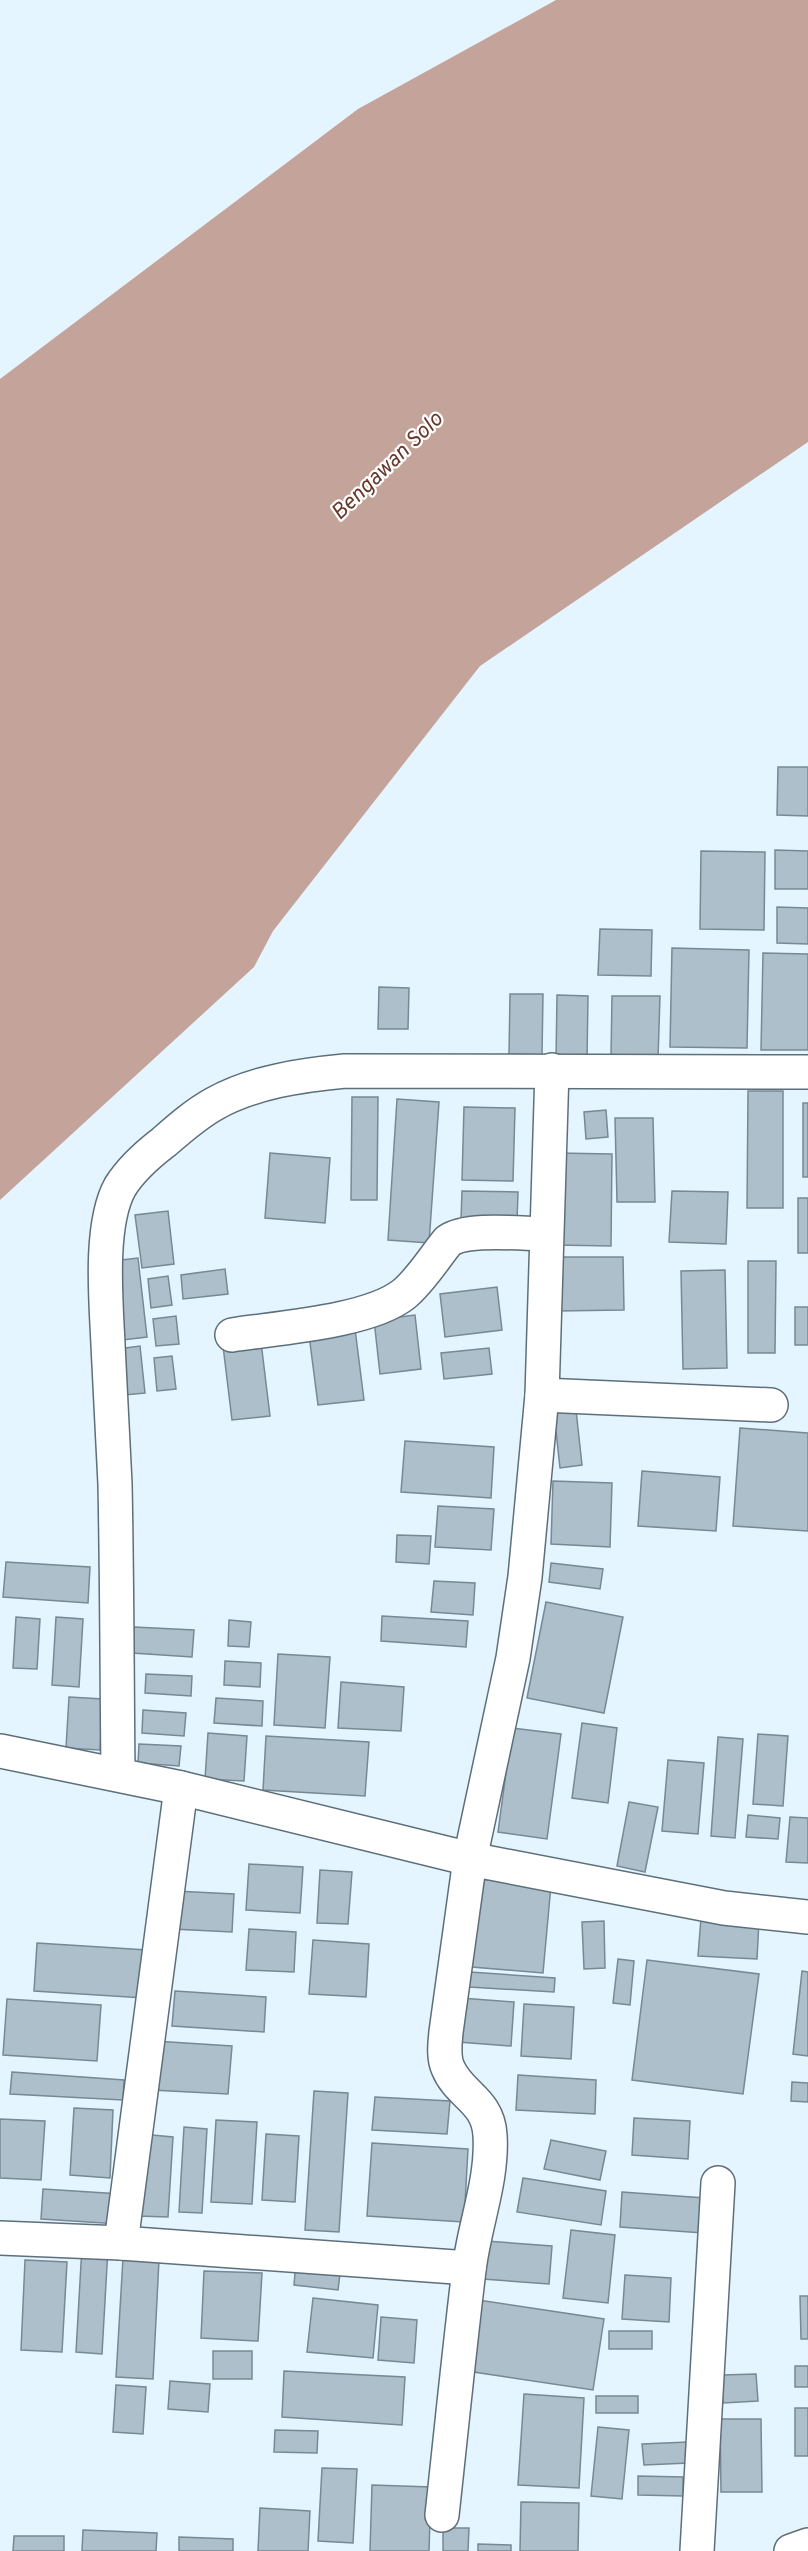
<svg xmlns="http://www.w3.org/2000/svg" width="808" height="2551" font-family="Overpass,sans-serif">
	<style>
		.water { fill: #c4a39a }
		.building { fill: #acbfca; stroke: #778994; stroke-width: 1.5 }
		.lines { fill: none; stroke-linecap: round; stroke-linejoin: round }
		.minor-casing { stroke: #5d6f7a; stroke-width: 36 }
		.secondary-casing { stroke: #5d6f7a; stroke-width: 36 }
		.minor { stroke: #fff; stroke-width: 33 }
		.secondary { stroke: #fff; stroke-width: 33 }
		.labels { text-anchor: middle; stroke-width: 4.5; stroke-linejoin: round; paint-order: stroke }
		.water-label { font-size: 22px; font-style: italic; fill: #67382a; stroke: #fff }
	</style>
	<rect width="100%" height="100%" fill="#e5f5ff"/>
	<polygon class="water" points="556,0 808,0 808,442 480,666 273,931 254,967 0,1200 0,379 358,109"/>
	<g class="building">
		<polygon points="778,767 808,767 808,816 777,815"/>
		<polygon points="775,850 808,851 808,889 775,889"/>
		<polygon points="701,851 765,852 764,930 700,929"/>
		<polygon points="777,907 808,908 808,944 777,943"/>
		<polygon points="600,929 652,930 651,976 598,975"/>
		<polygon points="672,948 749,950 747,1048 670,1047"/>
		<polygon points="763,953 808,954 808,1050 761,1050"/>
		<polygon points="379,987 409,988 408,1029 378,1029"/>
		<polygon points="510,994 543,994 542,1055 509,1054"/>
		<polygon points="557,995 588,996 587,1061 556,1060"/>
		<polygon points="612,996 660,996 658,1059 611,1058"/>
		<polygon points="748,1091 783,1091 783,1208 747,1208"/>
		<polygon points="352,1097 378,1097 377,1200 351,1200"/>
		<polygon points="397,1099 439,1102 429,1243 388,1240"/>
		<rect x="803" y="1103" width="5" height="74"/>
		<polygon points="464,1107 515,1108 513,1181 462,1180"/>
		<polygon points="606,1110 608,1137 586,1139 584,1112"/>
		<polygon points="615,1118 653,1118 655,1202 617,1202"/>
		<polygon points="270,1153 330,1158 325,1223 265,1218"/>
		<polygon points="557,1153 612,1154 611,1246 555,1245"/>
		<polygon points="462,1191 518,1192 517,1222 461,1220"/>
		<polygon points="672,1191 728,1192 726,1244 669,1242"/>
		<rect x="798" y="1198" width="10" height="55"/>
		<polygon points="168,1211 174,1264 142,1268 135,1215"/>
		<polygon points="555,1257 623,1257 624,1310 557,1311"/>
		<polygon points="138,1258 147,1337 123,1340 113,1261"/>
		<polygon points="748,1261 776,1261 775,1353 748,1353"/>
		<polygon points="225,1269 228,1294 183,1299 181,1275"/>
		<polygon points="725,1270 727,1368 683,1369 681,1271"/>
		<polygon points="168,1276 172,1305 151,1308 148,1279"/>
		<polygon points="497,1287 502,1330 445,1337 440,1294"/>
		<rect x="795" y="1307" width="13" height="38"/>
		<polygon points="415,1315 421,1369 380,1374 374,1320"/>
		<polygon points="176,1316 179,1344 156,1346 153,1319"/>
		<polygon points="355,1329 364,1400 318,1405 309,1335"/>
		<polygon points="261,1342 270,1416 232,1420 223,1346"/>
		<polygon points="140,1346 145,1393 124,1395 118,1349"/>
		<polygon points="489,1348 492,1374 444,1379 441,1353"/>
		<polygon points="172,1356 176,1389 157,1391 154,1358"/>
		<polygon points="576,1410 582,1465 560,1468 554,1413"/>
		<polygon points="740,1428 808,1433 808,1531 733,1526"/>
		<polygon points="405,1441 494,1447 491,1498 401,1492"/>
		<polygon points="642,1471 720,1477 716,1531 638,1526"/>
		<polygon points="553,1481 612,1483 610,1547 551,1544"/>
		<polygon points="438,1506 494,1509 491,1550 435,1547"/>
		<polygon points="397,1535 431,1536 429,1564 396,1562"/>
		<polygon points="6,1562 90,1567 88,1603 3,1597"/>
		<polygon points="551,1563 603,1569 600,1589 549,1582"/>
		<polygon points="434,1581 475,1583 473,1615 431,1612"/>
		<polygon points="546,1602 623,1617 604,1713 527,1698"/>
		<polygon points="382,1616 468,1621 466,1647 381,1641"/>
		<polygon points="16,1617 40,1619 37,1669 13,1668"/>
		<polygon points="56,1617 83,1619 79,1687 52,1685"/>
		<polygon points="229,1620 251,1622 249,1647 228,1646"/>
		<polygon points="134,1627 194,1630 192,1657 132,1653"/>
		<polygon points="278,1654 330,1657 325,1728 274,1725"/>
		<polygon points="225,1661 261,1663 260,1687 224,1685"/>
		<polygon points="146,1674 192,1676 191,1696 145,1693"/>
		<polygon points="341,1682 404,1687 401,1731 338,1728"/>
		<polygon points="69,1697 103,1699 100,1750 66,1748"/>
		<polygon points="216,1698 263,1701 262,1726 214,1723"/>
		<polygon points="143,1710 186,1713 184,1736 142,1733"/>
		<polygon points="582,1723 617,1728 608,1803 572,1798"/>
		<polygon points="512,1728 561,1734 547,1839 498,1832"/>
		<polygon points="208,1733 247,1736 244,1781 205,1779"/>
		<polygon points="758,1734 788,1736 783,1806 753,1804"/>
		<polygon points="266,1736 369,1742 365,1796 263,1790"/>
		<polygon points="718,1737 743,1739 735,1838 711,1836"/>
		<polygon points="139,1744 181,1746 179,1766 138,1763"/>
		<polygon points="668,1760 704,1763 698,1834 662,1831"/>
		<polygon points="629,1802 658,1807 645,1872 617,1866"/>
		<polygon points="748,1815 780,1818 778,1839 746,1837"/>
		<polygon points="790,1817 808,1818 808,1863 786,1862"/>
		<polygon points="249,1864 303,1867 300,1913 246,1910"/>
		<polygon points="320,1870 352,1872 348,1924 317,1923"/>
		<polygon points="478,1879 551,1885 543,1973 472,1967"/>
		<polygon points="175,1891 234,1894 232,1932 172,1929"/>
		<polygon points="701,1918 759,1921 757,1959 698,1956"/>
		<polygon points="604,1921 605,1968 584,1969 582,1922"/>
		<polygon points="249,1929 296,1932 294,1972 246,1970"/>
		<polygon points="313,1940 369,1944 366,1997 309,1994"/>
		<polygon points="37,1943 147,1950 144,1998 34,1991"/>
		<polygon points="618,1959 634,1961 630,2005 613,2003"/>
		<polygon points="647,1960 759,1974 743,2094 632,2080"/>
		<polygon points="802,1971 808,1972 808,2056 793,2054"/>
		<polygon points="470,1972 555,1978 554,1992 469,1987"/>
		<polygon points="175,1991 266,1997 264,2032 172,2026"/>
		<polygon points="461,1998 514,2002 511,2046 458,2042"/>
		<polygon points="7,1999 101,2005 97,2061 3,2055"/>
		<polygon points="524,2004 574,2007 571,2059 521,2056"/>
		<polygon points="154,2041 232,2046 228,2094 151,2090"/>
		<polygon points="12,2072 124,2080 123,2100 10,2094"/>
		<polygon points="518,2075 596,2080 595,2114 516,2110"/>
		<polygon points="792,2082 808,2083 808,2102 791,2101"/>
		<polygon points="314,2091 348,2093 339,2232 305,2230"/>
		<polygon points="375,2097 450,2101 447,2134 372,2130"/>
		<polygon points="74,2108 113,2110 110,2178 70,2175"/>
		<polygon points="634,2118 690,2121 688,2159 632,2155"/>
		<polygon points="0,2119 45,2121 41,2180 0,2178"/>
		<polygon points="216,2120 257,2122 252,2204 211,2202"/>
		<polygon points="184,2127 207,2129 202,2213 179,2212"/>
		<polygon points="141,2134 173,2137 168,2217 136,2216"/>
		<polygon points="266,2134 299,2136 295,2202 262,2200"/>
		<polygon points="551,2140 606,2151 600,2180 544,2169"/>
		<polygon points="372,2143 468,2149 464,2222 367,2216"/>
		<polygon points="523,2178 606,2191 601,2225 517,2212"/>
		<polygon points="43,2189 121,2194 119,2224 41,2219"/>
		<polygon points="622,2192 705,2198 703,2233 620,2227"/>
		<polygon points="571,2230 615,2235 608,2303 563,2298"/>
		<polygon points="486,2241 552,2246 549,2284 483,2279"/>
		<polygon points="82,2246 108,2248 102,2354 76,2352"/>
		<polygon points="123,2258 159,2260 153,2379 116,2377"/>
		<polygon points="25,2260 67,2262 62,2352 21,2350"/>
		<polygon points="296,2261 341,2266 338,2290 294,2285"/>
		<polygon points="204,2271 262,2273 258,2341 201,2338"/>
		<polygon points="625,2275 671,2278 669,2322 622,2319"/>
		<polygon points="800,2296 808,2296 808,2339 801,2339"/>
		<polygon points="313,2298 378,2305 373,2358 307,2352"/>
		<polygon points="478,2300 604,2319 593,2390 467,2371"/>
		<polygon points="381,2317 417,2320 414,2363 378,2360"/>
		<rect x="609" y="2331" width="43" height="18"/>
		<rect x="213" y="2351" width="39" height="28"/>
		<rect x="795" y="2366" width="13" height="21"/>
		<polygon points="284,2371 405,2377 402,2425 282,2417"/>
		<polygon points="756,2374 758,2401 723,2403 722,2375"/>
		<polygon points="170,2381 210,2384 208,2412 168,2409"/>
		<polygon points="116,2385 146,2387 143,2434 113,2432"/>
		<polygon points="524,2394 584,2398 579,2488 518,2485"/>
		<rect x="596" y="2396" width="42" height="17"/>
		<rect x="795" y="2408" width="13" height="48"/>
		<polygon points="720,2419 761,2419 762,2492 721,2492"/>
		<polygon points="598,2427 629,2430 622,2499 591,2496"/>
		<polygon points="275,2430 318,2431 317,2453 274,2452"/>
		<polygon points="688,2442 689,2463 644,2465 642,2444"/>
		<polygon points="322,2468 357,2469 353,2543 318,2541"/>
		<polygon points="638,2476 683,2477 683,2496 638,2495"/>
		<polygon points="372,2485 431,2487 429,2551 370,2551"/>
		<polygon points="521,2502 579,2503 578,2551 520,2551"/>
		<polygon points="260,2508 310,2511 308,2551 258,2551"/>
		<polygon points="443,2528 469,2528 468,2551 443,2551"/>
		<polygon points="83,2530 157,2533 156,2551 82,2551"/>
		<polygon points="14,2536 64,2536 64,2551 13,2551"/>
		<polygon points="179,2537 233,2539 233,2551 179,2551"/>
		<polygon points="478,2544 511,2545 511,2551 478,2551"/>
	</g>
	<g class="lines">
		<defs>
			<g id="minor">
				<path d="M 232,1335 C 277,1328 369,1322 404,1294 C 421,1280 434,1258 448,1241 C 467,1227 523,1234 546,1234"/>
				<polyline points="542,1395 771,1405"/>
				<polyline points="0,1751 181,1788 470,1859 724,1908 808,1917"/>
				<path d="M 118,1774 C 117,1678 117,1581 115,1484 C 113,1438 110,1391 108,1344 C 106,1301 99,1225 120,1187 C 131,1169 147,1155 164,1142 C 180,1128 196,1114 214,1104 C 253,1082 302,1075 345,1071 L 808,1072"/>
				<polyline points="0,2238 121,2243 469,2268"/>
				<polyline points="121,2243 181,1788"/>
				<path d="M 442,2515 C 451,2433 459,2352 469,2270 C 474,2226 493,2180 490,2135 C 488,2100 459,2095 448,2068 C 443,2057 445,2043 446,2032 L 470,1859 L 513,1658 L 525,1577 L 542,1395 L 552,1070"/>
				<polyline points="697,2551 718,2183"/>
			</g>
			<polyline id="secondary" points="791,2551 808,2545"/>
		</defs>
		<use href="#minor" class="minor-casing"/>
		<use href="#secondary" class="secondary-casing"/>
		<use href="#minor" class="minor"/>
		<use href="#secondary" class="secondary"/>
	</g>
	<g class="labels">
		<g class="water-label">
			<text transform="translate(386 465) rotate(-44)" y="8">Bengawan Solo</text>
		</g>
	</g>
</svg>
